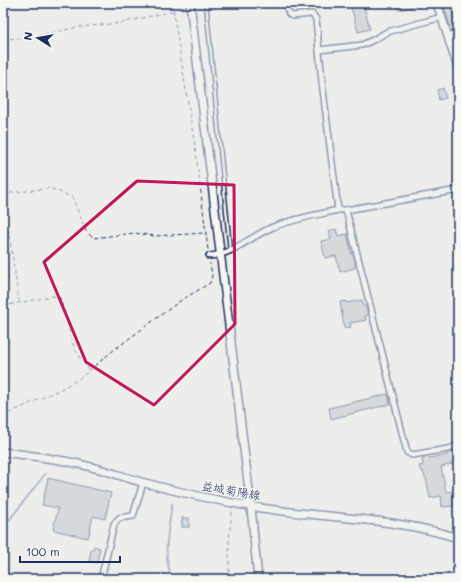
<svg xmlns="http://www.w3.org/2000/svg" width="461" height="582" font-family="Mali,'Klee One',sans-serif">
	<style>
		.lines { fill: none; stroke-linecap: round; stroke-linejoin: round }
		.stream { stroke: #6e7a96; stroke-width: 2 }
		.building { fill: #b9bfc8; stroke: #1b2f5e }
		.lane-casing { stroke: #1b2f5e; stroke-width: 5.5 }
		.street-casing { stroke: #1b2f5e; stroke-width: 8 }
		.secondary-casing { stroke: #1b2f5e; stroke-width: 10 }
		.path { stroke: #1b2f5e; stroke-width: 1; stroke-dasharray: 4 3; stroke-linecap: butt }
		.lane { stroke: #f6f6f2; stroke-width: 2.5 }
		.street { stroke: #f6f6f2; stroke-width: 5 }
		.secondary { stroke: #f6f6f2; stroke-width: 7 }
		.marked { fill: none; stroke: #c2185b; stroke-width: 3; stroke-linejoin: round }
		.labels { text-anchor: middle; stroke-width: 3; stroke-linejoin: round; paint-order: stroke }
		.street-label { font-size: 12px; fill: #1b2f5e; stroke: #f6f6f2 }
	</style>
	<rect width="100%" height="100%" fill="#edeeec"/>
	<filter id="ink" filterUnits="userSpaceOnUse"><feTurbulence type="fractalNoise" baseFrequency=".025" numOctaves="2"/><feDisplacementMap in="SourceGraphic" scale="8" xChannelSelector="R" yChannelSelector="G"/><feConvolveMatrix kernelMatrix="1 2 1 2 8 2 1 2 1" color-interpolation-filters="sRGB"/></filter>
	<g filter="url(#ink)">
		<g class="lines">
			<g class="stream">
				<path d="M 172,504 C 169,529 161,556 173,579"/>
				<polyline points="3,528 46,473"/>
			</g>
		</g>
		<g class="building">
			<polygon points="350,3 363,3 370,29 358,32"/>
			<polygon points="396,3 419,3 419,5 398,10"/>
			<polygon points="443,3 458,3 458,6 451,8 456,24 450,26"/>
			<polygon points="443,88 446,98 439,100 437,90"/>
			<polygon points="336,229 338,236 347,234 352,255 353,255 355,260 355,268 340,272 336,256 325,258 321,241 331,239 329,231"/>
			<polygon points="362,300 363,306 366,306 368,315 365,316 366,320 350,323 351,327 344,328 340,302 346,301 346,303"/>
			<polygon points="388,394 390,404 331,419 329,408"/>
			<polygon points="454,451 456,463 441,467 446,492 453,491 454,506 442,507 441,496 430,498 426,478 425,478 423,471 421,471 419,466 423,465 422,459 447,455 447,453"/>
			<polygon points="48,478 111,493 105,519 93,516 88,538 53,530 58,508 42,505"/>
			<rect x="182" y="518" width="7" height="9"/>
			<polygon points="94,546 100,548 97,563 89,561 91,549 93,549"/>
		</g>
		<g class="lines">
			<defs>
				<g id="lane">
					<polyline points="206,3 230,250"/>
					<polyline points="448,36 458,31"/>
				</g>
				<g id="street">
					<polyline points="285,3 289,14 292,16 312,14 316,19 322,82 338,210"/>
					<polyline points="319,50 362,45 373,40 387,32 442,17"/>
					<polyline points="346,210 407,452 412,455 448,449 458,446"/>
					<path d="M 209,256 C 233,255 251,236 273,227 C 293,219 317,215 338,210 L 346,210 L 458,190"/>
					<polyline points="101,579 114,524 119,518 133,516 143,483"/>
				</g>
				<g id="secondary">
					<polyline points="190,3 251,507 258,579"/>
					<polyline points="437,3 458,68"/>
					<path d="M 3,452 C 35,456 67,460 99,469 C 114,473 129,479 145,483 C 179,492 214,500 249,506 C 318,519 391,516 458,538"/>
				</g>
			</defs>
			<use href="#lane" class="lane-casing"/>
			<use href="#street" class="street-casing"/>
			<use href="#secondary" class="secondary-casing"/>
			<g class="path">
				<polyline points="172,3 196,153 208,250"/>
				<polyline points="3,39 27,38 79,27 121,23 173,11"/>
				<polyline points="3,194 50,188 72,197 86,231 93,238 135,233 154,236 206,233"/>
				<polyline points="3,209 10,239 19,301"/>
				<polyline points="3,306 54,296 60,298 75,350 89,370"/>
				<polyline points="3,416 59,390 79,379 115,349 180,301 210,283 212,276 210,263"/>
				<polyline points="229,579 229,540 232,510"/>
			</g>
			<use href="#lane" class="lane"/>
			<use href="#street" class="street"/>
			<use href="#secondary" class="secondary"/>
		</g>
	</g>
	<path d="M0 0H461V582H0ZM 137,181 L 234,185 L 235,324 L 154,405 L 86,362 L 44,262 Z" fill="#edeeec" fill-opacity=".55" fill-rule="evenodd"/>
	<path class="marked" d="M 137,181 L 234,185 L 235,324 L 154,405 L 86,362 L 44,262 Z"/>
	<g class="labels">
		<g class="street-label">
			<text transform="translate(231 491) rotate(10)" y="4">益城菊陽線</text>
		</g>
	</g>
	<rect width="461" height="582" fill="none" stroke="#f6f6f2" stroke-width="16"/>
	<rect x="8" y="8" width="445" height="566" fill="none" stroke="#1b2f5e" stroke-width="1.5" filter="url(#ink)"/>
	<g transform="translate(38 38) rotate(281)" stroke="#f6f6f2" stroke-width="3" paint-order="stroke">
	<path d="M0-3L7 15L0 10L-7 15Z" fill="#1b2f5e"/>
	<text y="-6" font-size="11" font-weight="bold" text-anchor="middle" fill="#1b2f5e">N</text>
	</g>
	<path d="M20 556v6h100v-6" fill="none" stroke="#1b2f5e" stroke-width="2"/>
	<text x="26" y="556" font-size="12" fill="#1b2f5e" stroke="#f6f6f2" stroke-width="3" paint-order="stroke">100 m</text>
</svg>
